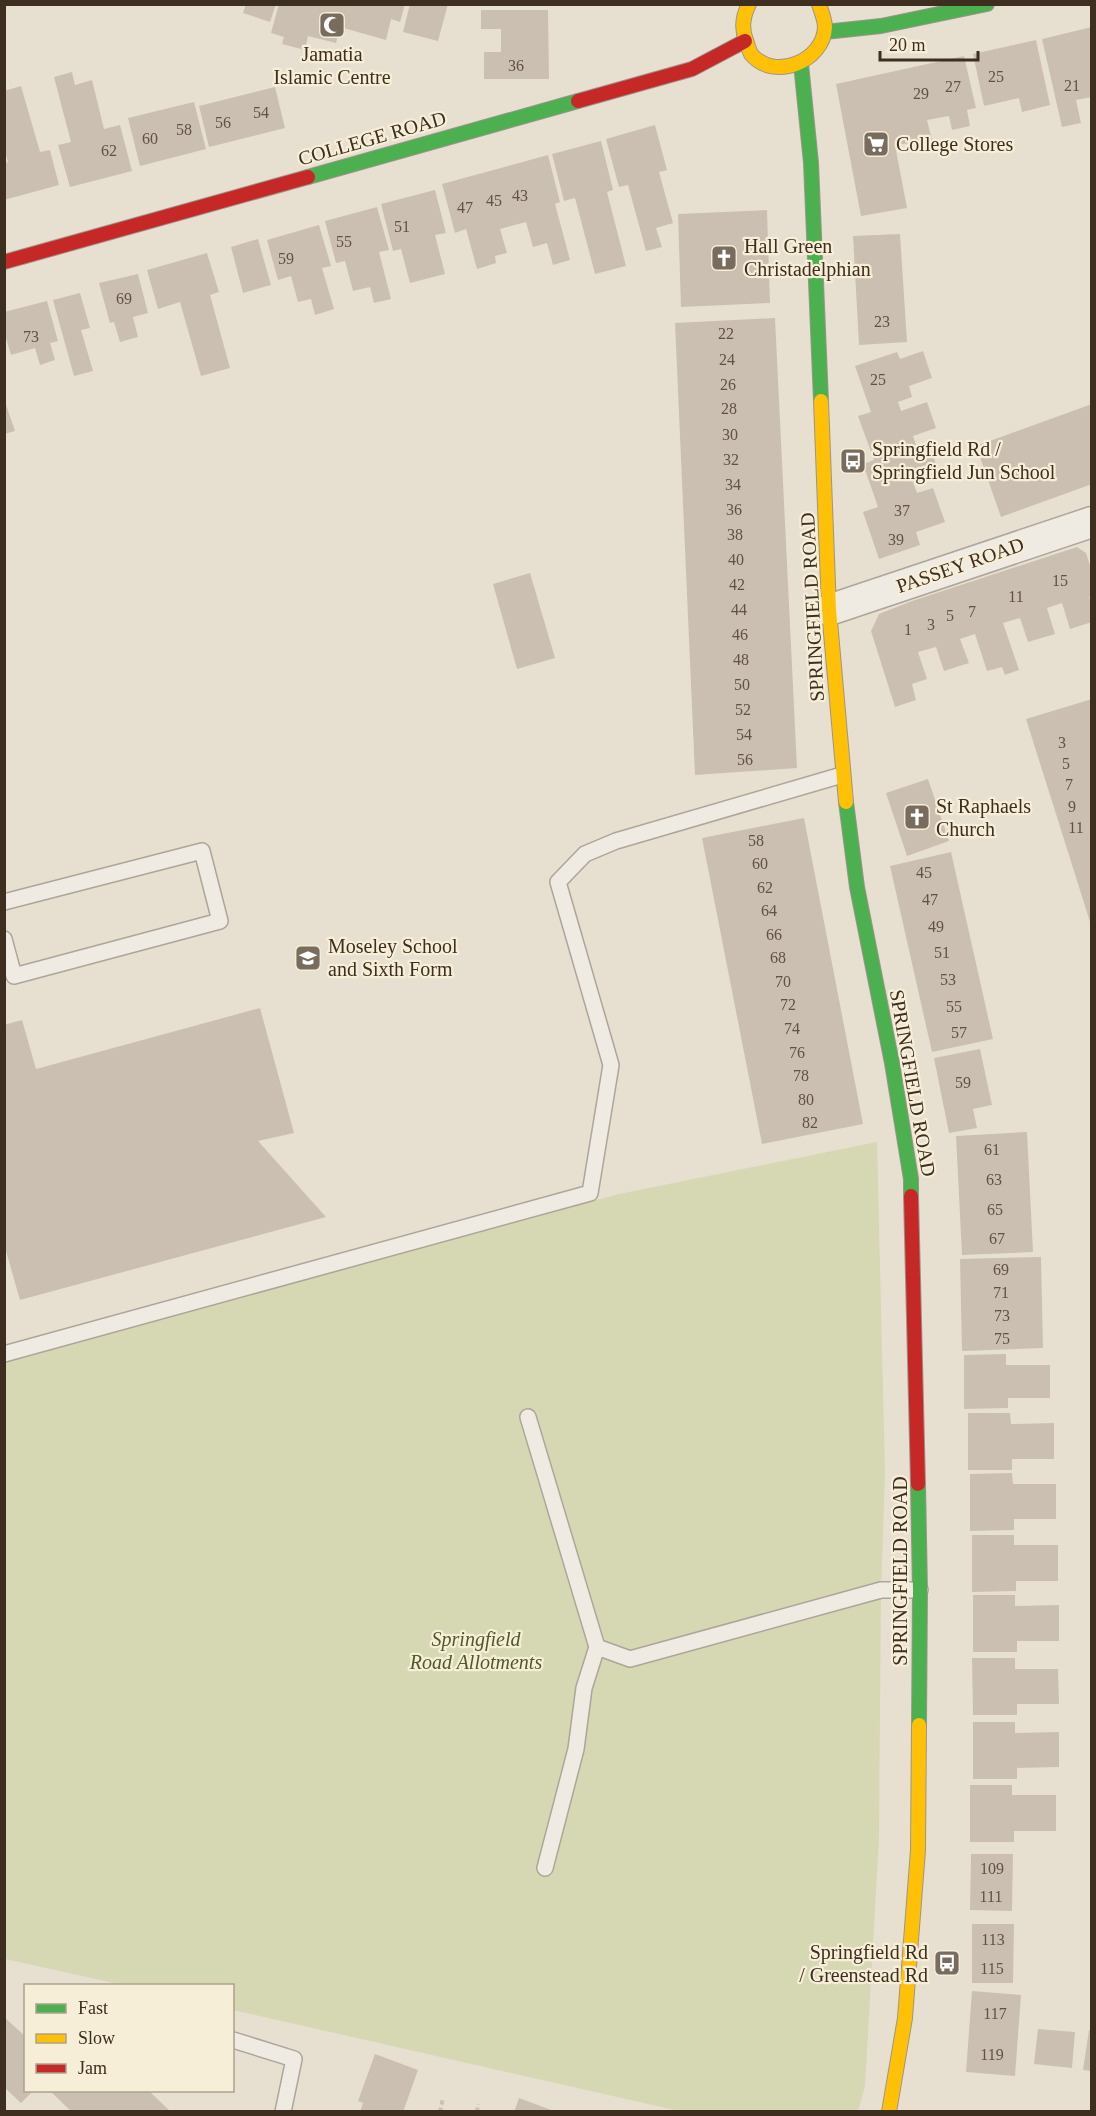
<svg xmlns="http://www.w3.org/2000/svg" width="1096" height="2116" font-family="'Times New Roman',serif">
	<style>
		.green { fill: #d6d7b3 }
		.building { fill: #cbbfb2 }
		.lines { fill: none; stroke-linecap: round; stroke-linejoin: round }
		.lane-casing { stroke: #ada599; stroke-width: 18 }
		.street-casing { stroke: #ada599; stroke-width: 33 }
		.fast-casing { stroke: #9c958a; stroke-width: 16 }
		.slow-casing { stroke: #9c958a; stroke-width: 16 }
		.jam-casing { stroke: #9c958a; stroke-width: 16 }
		.path { stroke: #c8c2b9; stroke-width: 4; stroke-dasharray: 4.5 3; stroke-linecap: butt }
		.lane { stroke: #efebe3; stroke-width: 15 }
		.street { stroke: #efebe3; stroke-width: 30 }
		.fast { stroke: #4caf50; stroke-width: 14 }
		.slow { stroke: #ffc107; stroke-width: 14 }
		.jam { stroke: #c62828; stroke-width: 14 }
		.labels { text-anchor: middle; stroke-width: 4.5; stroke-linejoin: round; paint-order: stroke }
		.number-label { font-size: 16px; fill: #605244 }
		.poi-label { font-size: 20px; fill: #3d2e20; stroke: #f7eed8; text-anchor: start }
		.street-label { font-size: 20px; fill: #3d2e20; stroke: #f7eed8 }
		.park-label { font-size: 20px; font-style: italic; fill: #4d5a26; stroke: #f7eed8 }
	</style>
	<rect width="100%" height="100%" fill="#e7e0d1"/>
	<polygon class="green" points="877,1142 885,1474 881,1590 879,1838 865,2086 858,2111 679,2111 233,2010 232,1986 123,1985 5,1959 5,1356 619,1194"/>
	<g class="building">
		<polygon points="246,4 276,4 270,22 243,13"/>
		<polygon points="279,4 405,4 400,22 391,19 386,40 340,27 336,43 308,36 305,50 282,44 284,37 271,33"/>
		<polygon points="410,4 448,4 438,41 403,32"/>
		<polygon points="481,10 548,10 549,79 484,79 484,52 501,52 501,29 481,29"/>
		<polygon points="1092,27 1092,97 1076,100 1081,123 1062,127 1042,39"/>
		<polygon points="1036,40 1050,105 1022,112 1019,98 984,106 973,54"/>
		<polygon points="964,56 976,108 967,110 970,126 952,130 949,116 927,120 932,140 895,145 907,208 861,216 836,84"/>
		<polygon points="72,72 75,85 92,80 104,129 120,125 132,171 70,187 58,145 71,142 54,77"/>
		<polygon points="21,86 40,152 50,150 59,185 4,200 4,163 8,162 4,148 4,91"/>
		<polygon points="275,87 285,128 209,147 199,106"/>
		<polygon points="194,102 206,149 140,166 128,118"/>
		<polygon points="655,125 667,170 659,172 673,223 656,228 662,247 646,251 628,185 619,187 606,139"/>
		<polygon points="601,141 613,190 607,192 626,266 595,274 575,198 564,201 552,154"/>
		<polygon points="548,155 560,202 555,204 570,260 553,265 547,243 533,247 526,222 500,229 507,253 495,256 496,263 477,269 466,229 455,233 442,184"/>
		<polygon points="435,190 446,233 435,235 445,274 410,283 401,249 393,251 381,204"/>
		<polygon points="377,207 389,250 379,252 391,299 374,303 370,287 353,291 345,261 336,263 325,221"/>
		<polygon points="767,210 770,303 681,307 678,214"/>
		<polygon points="319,225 331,266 322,268 334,309 315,315 311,299 298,302 291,276 278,280 267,240"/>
		<polygon points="900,234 907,342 859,345 853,236"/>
		<polygon points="258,239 271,285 243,293 231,247"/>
		<polygon points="207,253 219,292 210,295 230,368 201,376 180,302 158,309 147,270"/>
		<polygon points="138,274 148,313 133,317 138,337 120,342 114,322 110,323 99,283"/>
		<polygon points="80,293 90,328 81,330 93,371 74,376 53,300"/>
		<polygon points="47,301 58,341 50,343 55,360 40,365 35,348 11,355 4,331 4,312"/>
		<polygon points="775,318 797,768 695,775 675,323"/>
		<polygon points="923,351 932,378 909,386 912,397 898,402 901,411 927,402 936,428 913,436 916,445 903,450 906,459 931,450 939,473 913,482 917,493 933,488 945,522 916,532 920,545 879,559 863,512 878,507 863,464 874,460 858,416 871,412 855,366 897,352 900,359"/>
		<polygon points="4,399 15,431 4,434"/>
		<polygon points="1092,404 1092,484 1001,517 976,446"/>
		<polygon points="1077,547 1086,553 1092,572 1092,596 1089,597 1092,605 1092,622 1070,629 1062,603 1047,608 1055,634 1028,642 1020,618 1003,623 1019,670 1005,675 1002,667 987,671 975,634 960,639 969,663 944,671 936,647 918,652 927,679 912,684 916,700 895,707 871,631 879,614 912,601"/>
		<polygon points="530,573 555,658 517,669 493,584"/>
		<polygon points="1092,699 1092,925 1091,925 1026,719"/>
		<polygon points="928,779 949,841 907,856 886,793"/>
		<polygon points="804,818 863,1124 762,1144 702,838"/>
		<polygon points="951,852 993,1039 932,1052 890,866"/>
		<polygon points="260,1008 294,1133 258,1141 326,1217 20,1300 4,1244 4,1025 22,1020 36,1069"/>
		<polygon points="980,1049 992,1105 973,1109 977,1128 949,1133 934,1058"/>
		<polygon points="1027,1132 1033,1252 962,1255 956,1136"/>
		<polygon points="1041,1257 1043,1348 962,1351 960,1259"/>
		<polygon points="1006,1354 1006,1365 1050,1365 1050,1398 1008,1398 1008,1408 964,1409 964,1355"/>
		<polygon points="968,1413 1010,1413 1011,1424 1054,1423 1054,1459 1012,1459 1012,1470 968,1470"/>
		<polygon points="1012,1473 1013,1484 1056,1484 1056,1519 1014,1519 1014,1530 970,1531 970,1474"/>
		<polygon points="972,1535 1014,1535 1014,1545 1058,1545 1058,1581 1016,1581 1016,1591 972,1592"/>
		<polygon points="973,1595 1015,1595 1015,1606 1059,1605 1059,1641 1017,1641 1017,1652 973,1652"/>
		<polygon points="972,1658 1015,1658 1015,1669 1058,1669 1059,1704 1017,1704 1017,1715 973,1715"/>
		<polygon points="973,1722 1015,1722 1015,1733 1059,1732 1059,1767 1017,1768 1017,1779 973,1779"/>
		<polygon points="970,1785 1012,1785 1012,1795 1056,1795 1056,1831 1014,1831 1014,1842 970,1842"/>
		<polygon points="971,1854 1013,1854 1012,1911 970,1910"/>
		<polygon points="972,1924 1014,1924 1013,1983 972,1983"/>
		<polygon points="972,1991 1021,1995 1015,2076 966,2072"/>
		<polygon points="4,2017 26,2037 26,2091 33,2091 21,2103 4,2087"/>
		<polygon points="1038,2029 1075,2032 1072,2068 1034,2064"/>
		<polygon points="1089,2030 1092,2030 1092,2071 1083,2070"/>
		<polygon points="375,2054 418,2070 403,2112 360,2112 363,2103 358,2101"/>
		<polygon points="50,2091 149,2091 171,2112 72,2112"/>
		<polygon points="519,2098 554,2111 554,2112 514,2112"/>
	</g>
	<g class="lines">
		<defs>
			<g id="lane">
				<polyline points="4,902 202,851 220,921 14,976 4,939"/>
				<polyline points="4,1354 590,1193 611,1065 558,882 585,854 616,841 842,775"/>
				<polyline points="528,1417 597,1647 630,1659 881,1590 920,1590"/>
				<polyline points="545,1868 576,1749 584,1688 597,1647"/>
				<polyline points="233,2040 294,2059 283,2112"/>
			</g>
			<polyline id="street" points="829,610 1092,522"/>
			<g id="fast">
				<polyline points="825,32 881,26 987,4"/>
				<polyline points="801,64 811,163 821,401"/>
				<polyline points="308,177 578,101"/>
				<polyline points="846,802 857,887 892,1063 911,1179 911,1196"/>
				<polyline points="918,1484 920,1590 919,1725"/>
			</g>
			<g id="slow">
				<path d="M 749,4 C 743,16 741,28 746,40 C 747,44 749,50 751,54 C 774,82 824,61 825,27 C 825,20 821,11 819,4"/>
				<polyline points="821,401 829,610 846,802"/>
				<polyline points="889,2112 905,2018 918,1850 919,1725"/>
			</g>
			<g id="jam">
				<polyline points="578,101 692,69 745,41"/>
				<polyline points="4,262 308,177"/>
				<polyline points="911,1196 918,1484"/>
			</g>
		</defs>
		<use href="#lane" class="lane-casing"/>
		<use href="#street" class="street-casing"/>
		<use href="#fast" class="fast-casing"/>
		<use href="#slow" class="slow-casing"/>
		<use href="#jam" class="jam-casing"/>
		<g class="path">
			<polyline points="440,2112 443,2098"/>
			<polyline points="477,2112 478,2104"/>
		</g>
		<use href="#lane" class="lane"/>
		<use href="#street" class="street"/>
		<use href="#fast" class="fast"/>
		<use href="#slow" class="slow"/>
		<use href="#jam" class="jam"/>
	</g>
	<defs>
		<symbol id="mosque-square" viewBox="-11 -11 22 22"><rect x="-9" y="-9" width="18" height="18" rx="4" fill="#786c5e" stroke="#f7eed8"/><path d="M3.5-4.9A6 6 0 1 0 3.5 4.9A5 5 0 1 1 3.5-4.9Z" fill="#fff"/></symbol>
		<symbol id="supermarket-square" viewBox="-11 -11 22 22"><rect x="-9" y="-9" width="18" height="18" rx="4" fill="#786c5e" stroke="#f7eed8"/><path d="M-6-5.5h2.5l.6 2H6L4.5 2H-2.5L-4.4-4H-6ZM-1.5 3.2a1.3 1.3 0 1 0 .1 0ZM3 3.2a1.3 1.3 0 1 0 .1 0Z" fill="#fff"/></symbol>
		<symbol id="church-square" viewBox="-11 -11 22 22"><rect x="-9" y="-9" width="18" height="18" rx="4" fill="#786c5e" stroke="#f7eed8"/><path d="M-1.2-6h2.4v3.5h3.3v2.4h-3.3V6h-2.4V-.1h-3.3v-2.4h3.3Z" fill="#fff"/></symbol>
		<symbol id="bus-square" viewBox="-11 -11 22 22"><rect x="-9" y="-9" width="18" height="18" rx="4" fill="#786c5e" stroke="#f7eed8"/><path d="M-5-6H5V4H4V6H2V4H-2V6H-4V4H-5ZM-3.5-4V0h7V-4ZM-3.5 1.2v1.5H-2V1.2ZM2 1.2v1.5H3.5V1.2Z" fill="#fff"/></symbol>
		<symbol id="school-square" viewBox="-11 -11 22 22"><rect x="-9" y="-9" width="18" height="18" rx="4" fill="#786c5e" stroke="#f7eed8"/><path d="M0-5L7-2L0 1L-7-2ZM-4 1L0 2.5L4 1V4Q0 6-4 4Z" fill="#fff"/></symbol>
	</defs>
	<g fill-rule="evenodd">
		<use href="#mosque-square" x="317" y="10" width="30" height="30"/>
		<use href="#supermarket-square" x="861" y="129" width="30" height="30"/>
		<use href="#church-square" x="709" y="243" width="30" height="30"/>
		<use href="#bus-square" x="838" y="446" width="30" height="30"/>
		<use href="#church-square" x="902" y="802" width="30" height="30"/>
		<use href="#school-square" x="293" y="943" width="30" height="30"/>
		<use href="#bus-square" x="932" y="1948" width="30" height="30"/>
	</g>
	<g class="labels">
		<g class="number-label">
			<text x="516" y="71">36</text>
			<text x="996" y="82">25</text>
			<text x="1072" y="91">21</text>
			<text x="953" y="92">27</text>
			<text x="921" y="99">29</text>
			<text x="261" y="118">54</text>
			<text x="223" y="128">56</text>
			<text x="184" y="135">58</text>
			<text x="150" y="144">60</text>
			<text x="109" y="156">62</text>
			<text x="520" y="201">43</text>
			<text x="494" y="206">45</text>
			<text x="465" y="213">47</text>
			<text x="402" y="232">51</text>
			<text x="344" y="247">55</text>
			<text x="286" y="264">59</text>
			<text x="124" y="304">69</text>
			<text x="882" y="327">23</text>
			<text x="726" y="339">22</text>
			<text x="31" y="342">73</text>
			<text x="727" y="365">24</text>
			<text x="878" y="385">25</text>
			<text x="728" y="390">26</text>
			<text x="729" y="414">28</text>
			<text x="730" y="440">30</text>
			<text x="731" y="465">32</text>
			<text x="733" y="490">34</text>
			<text x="734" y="515">36</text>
			<text x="902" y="516">37</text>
			<text x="735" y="540">38</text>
			<text x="896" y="545">39</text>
			<text x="736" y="565">40</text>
			<text x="1060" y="586">15</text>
			<text x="737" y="590">42</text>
			<text x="1016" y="602">11</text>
			<text x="739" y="615">44</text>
			<text x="972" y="617">7</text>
			<text x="950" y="621">5</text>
			<text x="931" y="630">3</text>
			<text x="908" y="635">1</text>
			<text x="740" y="640">46</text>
			<text x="741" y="665">48</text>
			<text x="742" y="690">50</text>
			<text x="743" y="715">52</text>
			<text x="744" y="740">54</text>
			<text x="1062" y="748">3</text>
			<text x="745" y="765">56</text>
			<text x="1066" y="769">5</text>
			<text x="1069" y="790">7</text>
			<text x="1072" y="812">9</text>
			<text x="1076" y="833">11</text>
			<text x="756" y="846">58</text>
			<text x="760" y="869">60</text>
			<text x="924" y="878">45</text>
			<text x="765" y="893">62</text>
			<text x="930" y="905">47</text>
			<text x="769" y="916">64</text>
			<text x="936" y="932">49</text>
			<text x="774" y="940">66</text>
			<text x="942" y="958">51</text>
			<text x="778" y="963">68</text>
			<text x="948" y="985">53</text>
			<text x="783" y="987">70</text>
			<text x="788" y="1010">72</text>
			<text x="954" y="1012">55</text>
			<text x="792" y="1034">74</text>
			<text x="959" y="1038">57</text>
			<text x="797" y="1058">76</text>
			<text x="801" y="1081">78</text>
			<text x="963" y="1088">59</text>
			<text x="806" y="1105">80</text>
			<text x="810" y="1128">82</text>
			<text x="992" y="1155">61</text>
			<text x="994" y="1185">63</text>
			<text x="995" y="1215">65</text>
			<text x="997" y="1244">67</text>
			<text x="1001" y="1275">69</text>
			<text x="1001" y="1298">71</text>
			<text x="1002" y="1321">73</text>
			<text x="1002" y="1344">75</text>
			<text x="992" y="1874">109</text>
			<text x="991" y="1902">111</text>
			<text x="993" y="1945">113</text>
			<text x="992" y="1974">115</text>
			<text x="995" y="2019">117</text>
			<text x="992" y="2060">119</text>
		</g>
		<g class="poi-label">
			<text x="332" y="61" text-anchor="middle">Jamatia<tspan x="332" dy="23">Islamic Centre</tspan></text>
			<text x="896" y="151">College Stores</text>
			<text x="744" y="253">Hall Green<tspan x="744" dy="23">Christadelphian</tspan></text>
			<text x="872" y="456">Springfield Rd /<tspan x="872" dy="23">Springfield Jun School</tspan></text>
			<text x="936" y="813">St Raphaels<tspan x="936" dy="23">Church</tspan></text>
			<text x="328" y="953">Moseley School<tspan x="328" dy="23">and Sixth Form</tspan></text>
			<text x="928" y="1959" text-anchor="end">Springfield Rd<tspan x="928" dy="23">/ Greenstead Rd</tspan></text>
		</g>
		<g class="street-label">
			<text transform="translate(372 138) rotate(-16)" y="7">COLLEGE ROAD</text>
			<text transform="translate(960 565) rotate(-19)" y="7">PASSEY ROAD</text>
			<text transform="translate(812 607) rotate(-93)" y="7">SPRINGFIELD ROAD</text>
			<text transform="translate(913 1083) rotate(80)" y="7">SPRINGFIELD ROAD</text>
			<text transform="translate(900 1571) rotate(-90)" y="7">SPRINGFIELD ROAD</text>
		</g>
		<g class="park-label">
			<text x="476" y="1646">Springfield<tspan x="476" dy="23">Road Allotments</tspan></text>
		</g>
	</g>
	<rect width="1096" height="2116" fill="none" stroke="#3d2e20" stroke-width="12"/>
	<rect x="24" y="1984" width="210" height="108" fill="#f7eed8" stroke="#ada18e" stroke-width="1.5"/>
	<rect x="36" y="2004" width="30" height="9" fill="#4caf50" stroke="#ada18e" stroke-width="1.5"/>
	<text x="78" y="2014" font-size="18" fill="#3d2e20">Fast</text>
	<rect x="36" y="2034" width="30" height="9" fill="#ffc107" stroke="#ada18e" stroke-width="1.5"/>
	<text x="78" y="2044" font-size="18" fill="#3d2e20">Slow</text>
	<rect x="36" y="2064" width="30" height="9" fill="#c62828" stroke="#ada18e" stroke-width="1.5"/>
	<text x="78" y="2074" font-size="18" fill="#3d2e20">Jam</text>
	<path d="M880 51v9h98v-9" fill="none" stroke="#3d2e20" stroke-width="3"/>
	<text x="889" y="51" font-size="18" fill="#3d2e20" stroke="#f7eed8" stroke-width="4.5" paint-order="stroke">20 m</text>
</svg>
